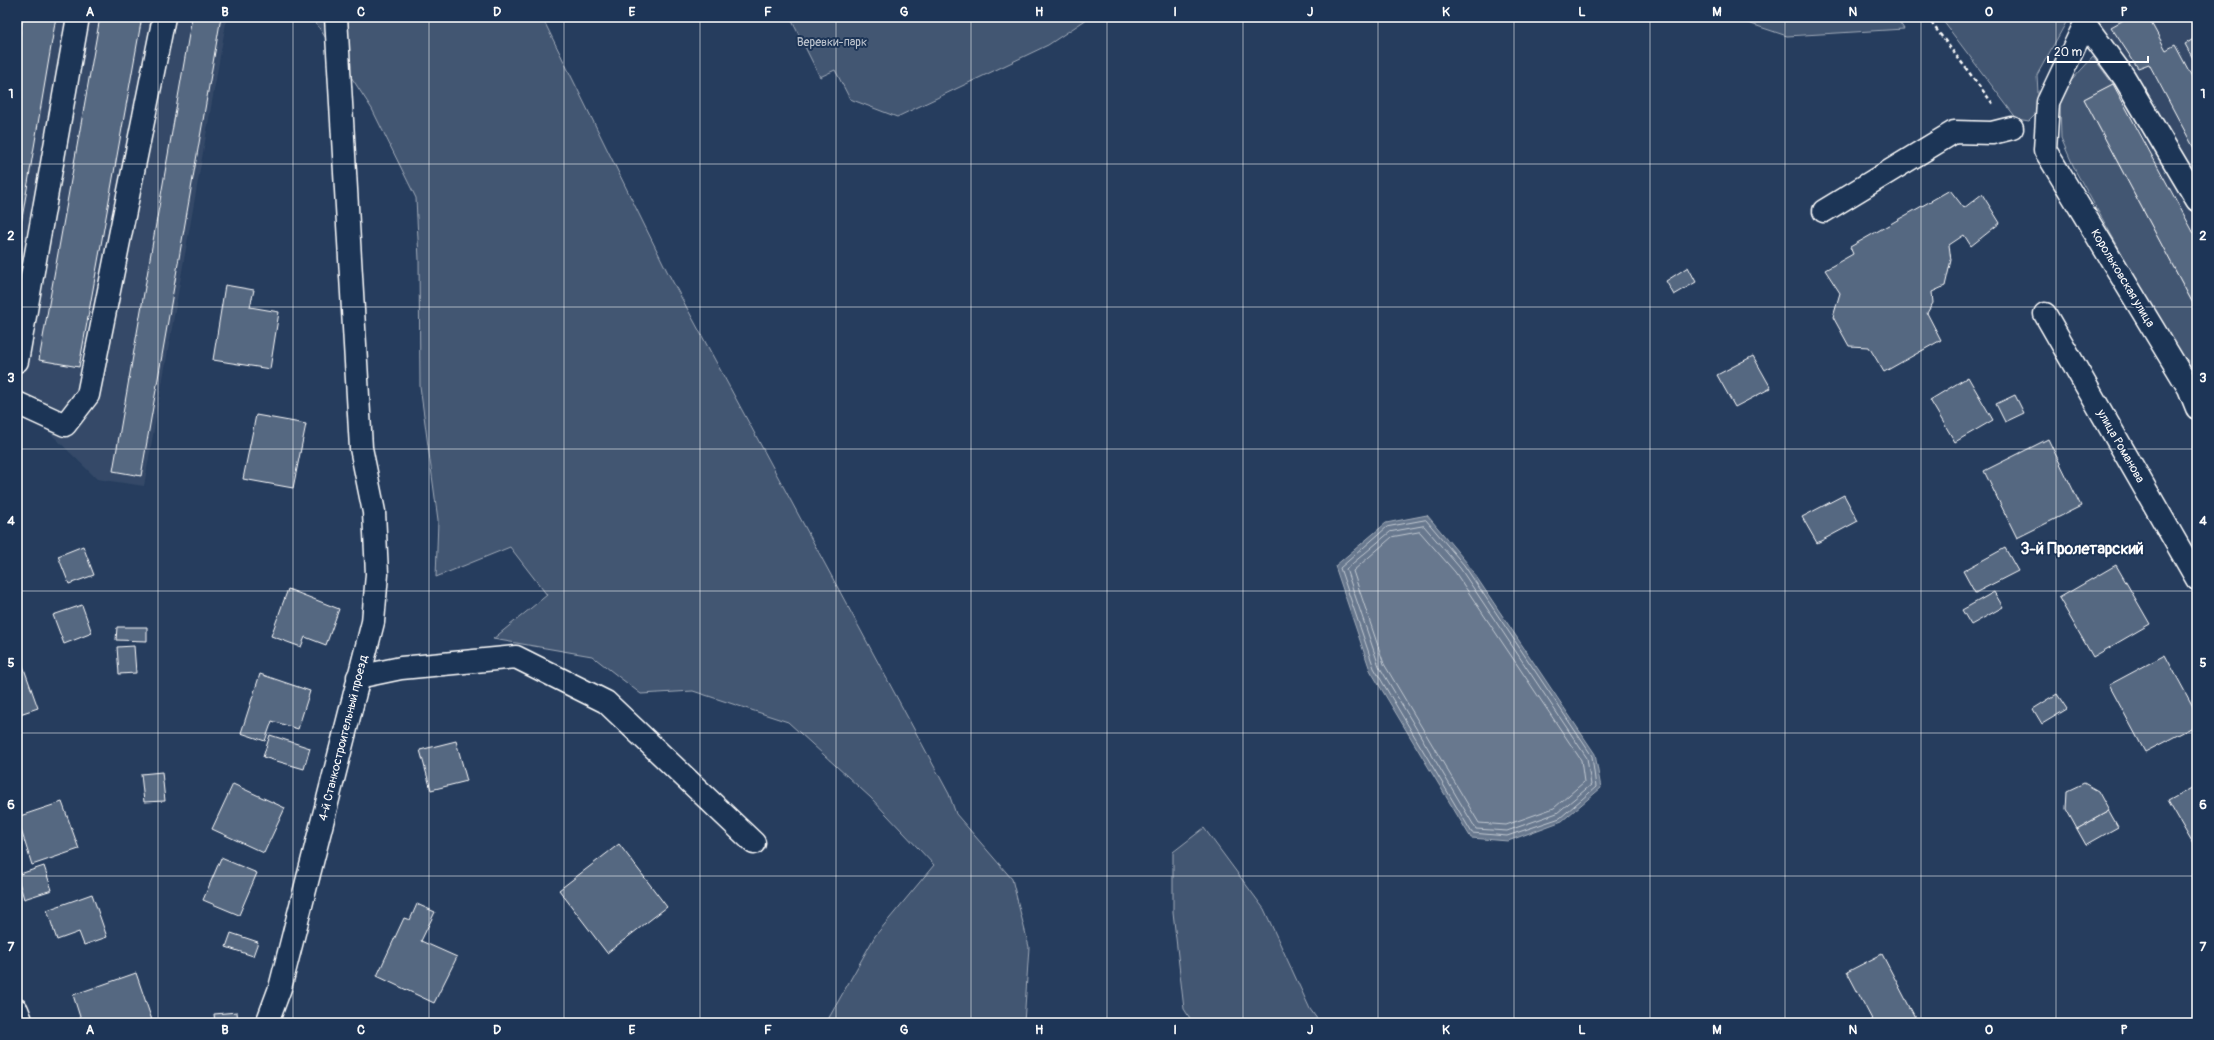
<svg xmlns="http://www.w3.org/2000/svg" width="2214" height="1040" font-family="Pangolin,sans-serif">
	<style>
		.built { fill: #344a68 }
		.green { fill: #425672; stroke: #a0aab8 }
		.water { fill: #67788e; stroke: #a4aebb }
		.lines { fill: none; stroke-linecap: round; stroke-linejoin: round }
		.shore { stroke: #c2c9d2; stroke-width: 1 }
		.building { fill: #556781; stroke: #fff }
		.minor-casing { stroke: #fff; stroke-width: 25 }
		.path { stroke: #fff; stroke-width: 2.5; stroke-dasharray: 4 3; stroke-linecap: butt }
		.minor { stroke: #1d3557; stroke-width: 22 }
		.grid { fill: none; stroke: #fff; stroke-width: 1; stroke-opacity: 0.55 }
		.labels { text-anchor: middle; stroke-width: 4; stroke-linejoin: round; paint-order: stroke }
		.park-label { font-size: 12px; fill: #bdc4ce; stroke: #1d3557 }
		.street-label { font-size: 12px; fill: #fff; stroke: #1d3557 }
		.district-label { font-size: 16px; font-weight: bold; fill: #fff; stroke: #1d3557 }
		.neatline { fill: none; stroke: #fff; stroke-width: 1.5 }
		.grid-label { font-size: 13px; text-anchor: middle; font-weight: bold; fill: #fff }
	</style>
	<rect width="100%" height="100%" fill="#263d5e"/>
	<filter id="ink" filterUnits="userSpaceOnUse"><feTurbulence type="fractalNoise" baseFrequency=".025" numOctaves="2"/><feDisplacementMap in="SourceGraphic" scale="8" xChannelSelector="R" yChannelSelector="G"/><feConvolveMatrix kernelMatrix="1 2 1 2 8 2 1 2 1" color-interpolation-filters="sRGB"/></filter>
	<g filter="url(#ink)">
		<g class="built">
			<polygon points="17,17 227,17 144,486 97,479 44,427 17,417"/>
			<polygon points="2066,17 2197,17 2197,311 2084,99 2113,83 2093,57"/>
		</g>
		<g class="green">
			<polygon points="312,17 542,17 667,271 949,794 956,814 1012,879 1029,947 1024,1023 826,1023 875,936 934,865 871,798 788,722 693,691 641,694 592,656 493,639 547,595 510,547 436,577 438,520 420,386 419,260 416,198 372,109"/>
			<polygon points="790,17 1090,17 1048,45 897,117 850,99 835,70 820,77"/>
			<polygon points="1730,17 1896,17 1904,29 1787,36"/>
			<polygon points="1940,17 2066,17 2068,19 2037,75 2039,111 2029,121 2017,119"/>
			<polygon points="2093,57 2113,84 2084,99 2197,311 2197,387 2076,172 2061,138 2060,104 2071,81"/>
			<polygon points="1204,828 1264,909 1310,1009 1320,1023 1193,1023 1184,1009 1173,912 1173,852"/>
		</g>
		<polygon class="water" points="1427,515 1467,563 1595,754 1601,788 1562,821 1508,841 1471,838 1370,670 1335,566 1386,523"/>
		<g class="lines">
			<g class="shore">
				<polygon points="1426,520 1464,565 1592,756 1596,787 1560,818 1507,836 1472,833 1374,668 1340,568 1387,527"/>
				<polygon points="1424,526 1460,568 1587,758 1591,785 1557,813 1507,831 1476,829 1379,666 1346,569 1390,532"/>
				<polygon points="1420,532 1455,572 1581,760 1584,782 1554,808 1506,825 1479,823 1384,664 1353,571 1392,537"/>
			</g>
		</g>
		<g class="building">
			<polygon points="23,17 56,17 17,248 17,50"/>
			<polygon points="100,17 142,17 79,367 39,360"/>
			<polygon points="192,17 221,17 141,476 113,471"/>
			<polygon points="2129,17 2148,17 2166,50 2175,45 2197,86 2197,154 2149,64 2138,68 2111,27"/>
			<polygon points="2197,37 2197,66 2185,44"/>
			<polygon points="2113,84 2197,239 2197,311 2084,99"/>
			<polygon points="1950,190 1964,208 1982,194 2000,223 1971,246 1964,235 1949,245 1951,260 1945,286 1932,292 1933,303 1927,313 1941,340 1884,372 1869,347 1849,346 1833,317 1840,293 1825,270 1853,254 1850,247"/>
			<polygon points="1688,267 1696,282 1674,295 1666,281"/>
			<polygon points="225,285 254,290 250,307 279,312 270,369 213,360"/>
			<polygon points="1753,356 1771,388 1735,407 1717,375"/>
			<polygon points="1968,377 1993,420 1955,442 1930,400"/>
			<polygon points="2015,395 2024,413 2005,422 1996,404"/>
			<polygon points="256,415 306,424 293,488 243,479"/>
			<polygon points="2048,439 2081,506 2017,538 1984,471"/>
			<polygon points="1844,495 1858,521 1817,543 1802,517"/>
			<polygon points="83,546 94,575 69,584 58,556"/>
			<polygon points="2005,548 2018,571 1975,593 1963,571"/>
			<polygon points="2116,565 2150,624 2093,657 2059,598"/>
			<polygon points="288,589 339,609 326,645 305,637 301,647 271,636"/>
			<polygon points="1994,592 2003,607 1971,625 1962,610"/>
			<polygon points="82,605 92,633 64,644 53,615"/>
			<polygon points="117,627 147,627 147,641 116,640"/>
			<polygon points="134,646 136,673 119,674 117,647"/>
			<polygon points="17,649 38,708 17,715"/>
			<polygon points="2165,655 2197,714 2197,725 2145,752 2109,685"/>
			<polygon points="260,674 310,691 298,729 272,721 265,741 241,733"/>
			<polygon points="2057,694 2067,709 2042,724 2033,709"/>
			<polygon points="270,735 310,748 304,769 263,757"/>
			<polygon points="456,741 467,781 431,790 420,750"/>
			<polygon points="162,772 165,801 144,802 141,774"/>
			<polygon points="2084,783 2098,791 2109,811 2077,829 2066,809 2067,791"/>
			<polygon points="233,784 285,808 264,853 212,829"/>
			<polygon points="2197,785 2197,851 2168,801"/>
			<polygon points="62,802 79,849 32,865 17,817"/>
			<polygon points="2109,811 2118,827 2086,845 2077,829"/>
			<polygon points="619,844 667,907 607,953 559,890"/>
			<polygon points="221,858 257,873 239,915 203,900"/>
			<polygon points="44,866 52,890 24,899 17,875"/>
			<polygon points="92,894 107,937 84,945 79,932 57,940 47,910"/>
			<polygon points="417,904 435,912 421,941 457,957 434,1003 377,976 404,918 410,920"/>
			<polygon points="231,933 258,942 253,956 226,947"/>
			<polygon points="1882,954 1918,1023 1874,1023 1847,972"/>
			<polygon points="136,973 153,1023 82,1023 73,995"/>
			<polygon points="237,1012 238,1023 215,1023 214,1014"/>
		</g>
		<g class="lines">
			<defs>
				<g id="minor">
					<polyline points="2197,200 2124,77 2085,24 2048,102 2045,150 2189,388 2197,408"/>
					<polyline points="1824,211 1954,132 1992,133 2012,128"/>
					<polyline points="2045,314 2197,579"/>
					<polyline points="17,361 78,17"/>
					<polyline points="17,403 65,425 88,395 164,17"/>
					<polyline points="358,677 401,668 516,657 606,702 754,843"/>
					<polyline points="17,1010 22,1023"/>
					<polyline points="267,1023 280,988 373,622 377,574 374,512 361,448 336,17"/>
				</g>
			</defs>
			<use href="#minor" class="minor-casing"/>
			<polyline class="path" points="1927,17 1993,104"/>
			<use href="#minor" class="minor"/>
		</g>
	</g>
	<path class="grid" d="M 158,17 L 158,1023M 293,17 L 293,1023M 429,17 L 429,1023M 564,17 L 564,1023M 700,17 L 700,1023M 836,17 L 836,1023M 971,17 L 971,1023M 1107,17 L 1107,1023M 1243,17 L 1243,1023M 1378,17 L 1378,1023M 1514,17 L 1514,1023M 1650,17 L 1650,1023M 1785,17 L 1785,1023M 1921,17 L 1921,1023M 2056,17 L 2056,1023M 17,164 L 2197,164M 17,307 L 2197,307M 17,449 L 2197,449M 17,591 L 2197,591M 17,733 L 2197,733M 17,876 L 2197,876"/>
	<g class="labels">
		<g class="park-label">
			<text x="832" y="46">Веревки-парк</text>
		</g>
		<g class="street-label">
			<text transform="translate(2123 278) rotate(59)" y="4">Корольковская улица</text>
			<text transform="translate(2121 446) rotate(60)" y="4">улица Романова</text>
			<text transform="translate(343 738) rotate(-76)" y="4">4-й Станкостроительный проезд</text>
		</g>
		<g class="district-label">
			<text x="2082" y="554">3-й Пролетарский</text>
		</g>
	</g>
	<rect width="2214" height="1040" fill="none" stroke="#1d3557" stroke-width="44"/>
	<path d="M2048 56v6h100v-6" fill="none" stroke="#ffffff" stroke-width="2"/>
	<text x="2054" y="56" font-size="12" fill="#ffffff" stroke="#1d3557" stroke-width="3" paint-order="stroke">20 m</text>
	<rect x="22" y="22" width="2170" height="996" class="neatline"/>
	<g class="grid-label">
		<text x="90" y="16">A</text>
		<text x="225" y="16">B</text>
		<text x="361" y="16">C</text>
		<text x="497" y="16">D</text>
		<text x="632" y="16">E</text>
		<text x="768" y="16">F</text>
		<text x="904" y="16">G</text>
		<text x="1039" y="16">H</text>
		<text x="1175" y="16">I</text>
		<text x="1310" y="16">J</text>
		<text x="1446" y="16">K</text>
		<text x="1582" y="16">L</text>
		<text x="1717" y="16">M</text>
		<text x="1853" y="16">N</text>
		<text x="1989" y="16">O</text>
		<text x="2124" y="16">P</text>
		<text x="11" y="98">1</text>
		<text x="2203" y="98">1</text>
		<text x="11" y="240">2</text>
		<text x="2203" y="240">2</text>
		<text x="11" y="382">3</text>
		<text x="2203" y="382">3</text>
		<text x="11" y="525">4</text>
		<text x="2203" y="525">4</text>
		<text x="11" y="667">5</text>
		<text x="2203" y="667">5</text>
		<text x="11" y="809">6</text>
		<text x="2203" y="809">6</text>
		<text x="11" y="951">7</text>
		<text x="2203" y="951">7</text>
		<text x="90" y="1034">A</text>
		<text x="225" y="1034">B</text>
		<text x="361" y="1034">C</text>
		<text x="497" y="1034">D</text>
		<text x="632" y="1034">E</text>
		<text x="768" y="1034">F</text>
		<text x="904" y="1034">G</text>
		<text x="1039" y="1034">H</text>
		<text x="1175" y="1034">I</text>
		<text x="1310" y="1034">J</text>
		<text x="1446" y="1034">K</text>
		<text x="1582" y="1034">L</text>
		<text x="1717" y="1034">M</text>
		<text x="1853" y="1034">N</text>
		<text x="1989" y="1034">O</text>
		<text x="2124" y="1034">P</text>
	</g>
</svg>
